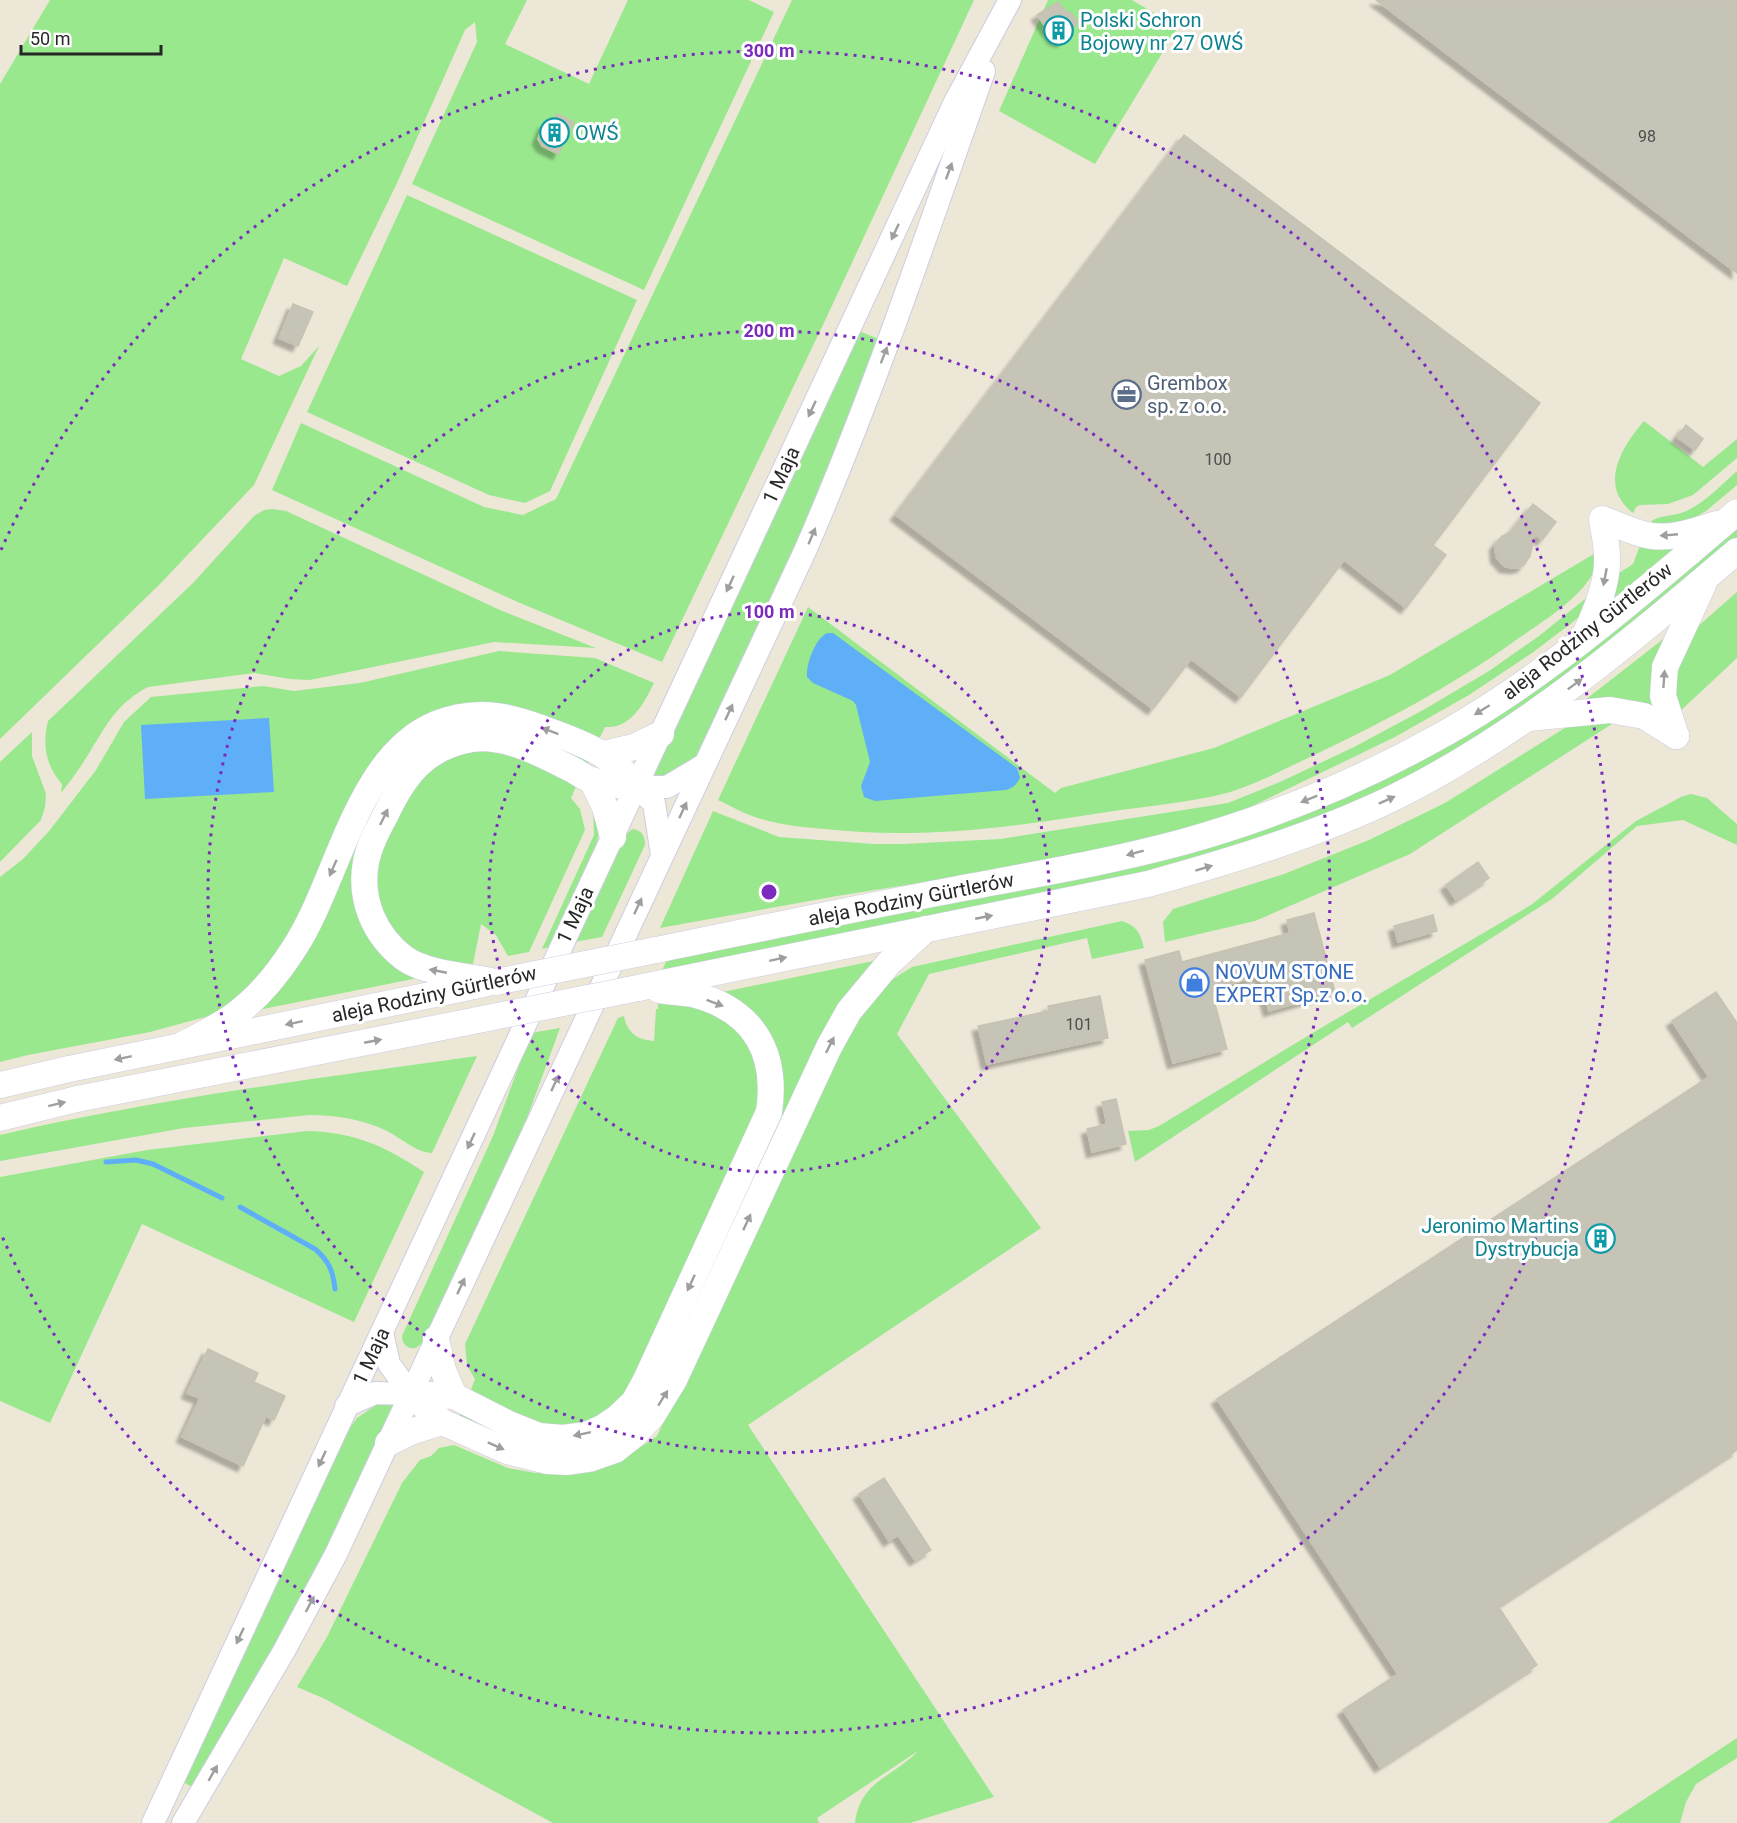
<svg xmlns="http://www.w3.org/2000/svg" width="1737" height="1823" font-family="Roboto,sans-serif">
	<style>
		.green { fill: #99e88d }
		.water { fill: #5faff8 }
		.lines { fill: none; stroke-linecap: round; stroke-linejoin: round }
		.stream { stroke: #5faff8; stroke-width: 5 }
		.building { fill: #c6c3b7; stroke: #c6c3b1; stroke-width: 1.5; filter: url(#shadow) }
		.tertiary-casing { stroke: #cdcce2; stroke-width: 24 }
		.secondary-casing { stroke: #cdcce2; stroke-width: 27 }
		.tertiary { stroke: #fff; stroke-width: 22 }
		.secondary { stroke: #fff; stroke-width: 26 }
		.secondary-bridge-casing { stroke: #cdcce2; stroke-width: 27; stroke-linecap: butt }
		.secondary-bridge { stroke: #fff; stroke-width: 26 }
		.oneway { fill: #9e9e9e }
		.ring { fill: none; stroke: #7b2cbf; stroke-width: 3; stroke-dasharray: 3 6 }
		.labels { text-anchor: middle; stroke-width: 6; stroke-linejoin: round; paint-order: stroke }
		.number-label { font-size: 16px; fill: #4f4e4b }
		.culture-label { font-size: 20px; fill: #0d838f; stroke: #fff; text-anchor: start }
		.service-label { font-size: 20px; fill: #4e5e75; stroke: #fff; text-anchor: start }
		.street-label { font-size: 20px; fill: #272727; stroke: #fff }
		.shop-label { font-size: 20px; fill: #366cbe; stroke: #fff; text-anchor: start }
		.centre { fill: #7b2cbf; stroke: #fff; stroke-width: 3 }
		.ring-label { font-size: 18px; text-anchor: middle; font-weight: bold; fill: #7b2cbf; stroke: #fff; stroke-width: 6; stroke-linejoin: round; paint-order: stroke }
	</style>
	<defs>
		<filter id="shadow"><feDropShadow dx="-5.5" dy="5.5" stdDeviation="1.5" flood-color="#0004"/></filter>
	</defs>
	<rect width="100%" height="100%" fill="#ece7d7"/>
	<g class="green">
		<polygon points="50,0 527,0 505,44 589,84 628,0 749,0 774,12 644,290 412,184 477,42 475,22 465,30 397,183 347,286 284,258 241,359 279,376 301,366 319,346 254,485 160,584 0,739 0,84"/>
		<polygon points="792,0 974,0 830,310 662,662 520,603 272,490 301,423 484,507 523,515 556,499"/>
		<polygon points="1048,0 1132,0 1178,27 1095,164 999,111"/>
		<polygon points="407,195 637,300 550,491 525,503 489,495 307,412"/>
		<polygon points="859,331 879,339 827,477 697,755 683,770 651,781"/>
		<path d="M 1644,421 L 1703,467 L 1737,439 L 1737,458 L 1693,495 L 1668,504 L 1640,505 L 1636,507 L 1633,513 C 1598,486 1621,448 1644,421 Z"/>
		<path d="M 1737,471 L 1737,485 L 1706,511 L 1689,521 L 1679,525 L 1649,524 C 1657,514 1673,517 1684,512 C 1704,504 1721,485 1737,471 Z"/>
		<path d="M 273,509 L 286,511 L 500,610 L 596,648 L 494,642 L 310,680 L 290,679 L 254,673 L 148,687 C 118,703 108,722 91,750 C 82,765 72,779 61,793 L 62,784 C 46,766 42,745 48,721 L 193,583 L 254,516 L 264,510 Z"/>
		<polygon points="1737,525 1737,538 1690,579 1519,711 1417,772 1367,797 1286,831 1165,868 661,972 667,960 1044,885 1334,800"/>
		<polygon points="1641,543 1681,544 1606,608 1613,577 1633,564"/>
		<path d="M 1599,551 C 1600,588 1543,621 1516,640 C 1451,687 1380,724 1308,758 C 1282,770 1255,785 1227,793 C 1188,803 1146,806 1107,812 C 1013,827 920,840 825,829 C 802,827 780,825 758,818 C 744,814 731,806 718,800 L 808,607 L 1055,793 L 1061,788 L 1214,748 L 1390,675 Z"/>
		<polygon points="1737,592 1737,658 1676,715 1673,665 1688,635"/>
		<polygon points="1590,595 1582,614 1573,622 1532,653 1469,695 1395,737 1238,813 1141,842 963,876 837,896 660,928 713,811 779,837 874,844 904,844 1001,839 1228,803 1280,782 1354,747 1425,709 1489,671 1539,636"/>
		<polygon points="1671,633 1660,714 1580,704"/>
		<path d="M 499,651 L 595,658 L 654,683 C 644,703 631,729 605,727 L 597,743 L 468,704 L 432,711 L 408,724 L 392,738 L 377,757 L 287,941 L 274,961 L 227,1008 L 209,1016 L 150,1032 L 28,1055 L 0,1062 L 0,877 L 23,859 L 50,830 L 96,770 L 124,722 L 151,697 L 263,686 L 294,691 L 360,683 Z"/>
		<polygon points="1615,722 1410,854 1255,921 1165,942 1163,922 1173,909 1284,874 1369,840 1445,803 1568,726"/>
		<path d="M 485,723 L 519,729 L 589,760 L 586,766 C 550,749 511,726 469,730 C 422,735 397,771 377,810 C 361,842 349,875 360,911 C 366,933 381,952 400,965 C 406,970 413,973 418,978 L 258,1010 L 257,1007 L 283,982 L 305,950 L 373,801 C 399,752 428,726 485,723 Z"/>
		<polygon points="32,732 32,756 46,794 45,807 41,820 0,862 0,762"/>
		<polygon points="470,748 511,752 577,784 571,798 580,809 585,830 529,952 508,956 496,935 481,924 473,964 437,961 410,949 381,917 373,879 386,834 428,767"/>
		<polygon points="1691,794 1707,798 1737,824 1737,845 1683,820 1637,826 1552,899 1352,1028 1348,1022 1135,1162 1128,1131 1149,1130 1159,1126 1321,1028 1531,905 1636,821 1681,797"/>
		<polygon points="593,802 600,828 596,846 549,947 542,949 594,835"/>
		<path d="M 632,829 C 642,830 645,836 645,845 L 602,937 L 574,942 L 624,837 Z"/>
		<path d="M 1122,921 C 1136,925 1141,934 1144,948 L 1092,959 L 1087,938 L 929,974 L 897,1034 L 1041,1228 L 748,1425 L 994,1797 L 910,1823 L 855,1823 C 860,1780 894,1777 918,1751 L 817,1818 L 819,1823 L 553,1823 L 323,1698 L 297,1687 L 327,1637 L 402,1483 L 420,1460 L 431,1456 L 439,1448 L 454,1445 L 508,1468 L 536,1473 L 564,1475 L 596,1471 L 620,1461 L 657,1436 L 839,1044 L 885,984 L 912,967 Z"/>
		<path d="M 883,959 L 855,989 L 832,1021 L 661,1385 C 631,1437 587,1463 527,1448 C 503,1442 481,1429 459,1419 L 461,1412 C 483,1423 505,1435 529,1441 C 593,1459 633,1426 661,1371 L 770,1136 C 786,1092 787,1047 749,1014 C 740,1005 727,1000 718,993 Z"/>
		<path d="M 658,1004 L 693,1006 L 731,1023 L 751,1046 L 763,1096 L 632,1387 L 594,1422 L 548,1428 L 469,1395 L 475,1379 L 467,1365 L 465,1344 L 618,1018 L 624,1016 C 627,1033 638,1040 654,1041 L 656,1009 L 658,1009 Z"/>
		<path d="M 560,1028 L 524,1126 L 425,1341 L 416,1348 C 408,1349 402,1345 402,1336 L 493,1136 L 531,1033 Z"/>
		<path d="M 477,1056 L 432,1153 C 417,1153 401,1138 387,1131 C 362,1119 336,1115 309,1115 L 184,1128 L 0,1161 L 0,1135 C 157,1099 317,1078 477,1056 Z"/>
		<path d="M 307,1131 C 354,1132 385,1146 424,1172 L 354,1322 L 142,1224 L 50,1423 L 0,1401 L 0,1177 L 147,1150 Z"/>
		<polygon points="382,1401 396,1401 311,1581 192,1787 183,1782 346,1433 357,1418"/>
		<polygon points="1737,1738 1737,1758 1696,1784 1686,1802 1680,1823 1608,1823"/>
	</g>
	<g class="water">
		<path d="M 827,633 L 833,633 L 1017,768 L 1020,778 C 1016,785 1013,788 1006,790 L 875,801 L 864,797 L 861,786 L 870,762 L 856,705 L 853,701 L 813,683 L 807,677 C 806,664 815,639 827,633 Z"/>
		<polygon points="269,718 274,792 145,799 141,725"/>
	</g>
	<g class="lines">
		<g class="stream">
			<polyline points="106,1162 136,1160 153,1164 222,1198"/>
			<path d="M 240,1207 L 315,1249 C 329,1261 333,1271 335,1289"/>
		</g>
	</g>
	<g class="building">
		<polygon points="1376,0 1737,0 1737,273"/>
		<polygon points="1058,2 1064,10 1071,13 1078,22 1062,42 1054,39 1037,15"/>
		<polygon points="557,114 574,122 558,154 542,146 538,139 544,123 551,126"/>
		<polygon points="1184,135 1540,403 1433,545 1446,555 1406,608 1344,560 1241,697 1191,659 1153,709 896,515"/>
		<polygon points="293,304 313,312 298,346 279,338"/>
		<polygon points="1686,425 1703,439 1695,450 1677,437"/>
		<polygon points="1533,504 1556,522 1542,540 1535,534 1530,556 1523,566 1517,568 1505,567 1496,557 1495,545 1502,536 1511,532"/>
		<polygon points="1478,862 1489,878 1456,900 1446,885"/>
		<polygon points="1314,913 1335,992 1269,1011 1260,976 1211,989 1227,1049 1173,1063 1145,960 1179,951 1182,962 1290,933 1287,920"/>
		<polygon points="1433,915 1437,931 1398,942 1394,926"/>
		<polygon points="1716,992 1737,1023 1737,1450 1498,1606 1537,1665 1380,1767 1343,1710 1398,1674 1217,1399 1709,1077 1672,1021"/>
		<polygon points="1100,996 1108,1038 987,1064 978,1026 1049,1011 1048,1006"/>
		<polygon points="1116,1099 1126,1144 1092,1152 1087,1129 1107,1124 1102,1102"/>
		<polygon points="208,1349 258,1373 254,1382 285,1396 274,1420 266,1416 243,1466 182,1437 200,1398 187,1393"/>
		<polygon points="884,1478 931,1550 915,1560 898,1535 889,1541 859,1494"/>
	</g>
	<g class="lines">
		<defs>
			<g id="tertiary">
				<polyline points="636,787 654,803 662,855"/>
				<polyline points="636,787 667,787 704,765"/>
				<polyline points="382,1332 389,1364 411,1394"/>
				<polyline points="346,1406 375,1393 411,1394"/>
				<polyline points="153,1823 955,102 1010,0"/>
				<path d="M 183,1823 L 284,1651 L 336,1554 L 805,551 C 873,395 927,233 984,71"/>
			</g>
			<g id="secondary">
				<path d="M 1585,635 C 1596,611 1608,584 1607,557 C 1607,545 1604,532 1602,519 C 1619,525 1635,534 1652,536 C 1674,539 1697,530 1717,524"/>
				<polyline points="1528,718 1610,710 1644,716 1676,736"/>
				<polyline points="1676,736 1663,696 1665,667 1703,585"/>
				<polyline points="604,754 634,747 661,734"/>
				<polyline points="592,780 605,807 613,837"/>
				<path d="M 656,950 C 749,931 843,911 937,893 C 1019,877 1102,864 1183,842 C 1273,817 1360,781 1442,735 C 1549,675 1644,591 1737,512"/>
				<path d="M 496,982 C 469,976 426,974 404,958 C 374,935 359,899 366,862 C 369,846 377,831 385,816 C 404,775 425,747 472,739 C 507,734 545,756 575,771 C 580,774 585,778 591,780 C 604,785 622,785 636,787"/>
				<path d="M 638,988 L 1148,884 C 1231,861 1317,835 1395,797 C 1522,734 1630,642 1737,551"/>
				<path d="M 180,1046 C 197,1037 216,1028 232,1017 C 256,1000 277,975 293,950 C 338,883 356,757 436,724 C 473,709 504,714 541,728 C 579,742 612,752 636,787"/>
				<polyline points="0,1085 69,1069 484,984"/>
				<polyline points="0,1118 77,1099 478,1020"/>
				<polyline points="436,1339 443,1370 454,1396"/>
				<polyline points="411,1394 442,1422 507,1451 547,1461 568,1462 589,1459 615,1450 635,1434 652,1416 674,1380 829,1047 849,1011 889,963 926,929"/>
				<path d="M 411,1394 L 454,1396 L 509,1424 L 539,1436 L 563,1438 L 586,1435 L 602,1428 L 617,1418 L 634,1402 L 646,1380 L 769,1112 C 778,1051 752,1009 692,994 C 681,992 670,992 659,990"/>
				<polyline points="388,1443 413,1431 442,1422"/>
			</g>
		</defs>
		<use href="#tertiary" class="tertiary-casing"/>
		<use href="#secondary" class="secondary-casing"/>
		<use href="#tertiary" class="tertiary"/>
		<use href="#secondary" class="secondary"/>
		<defs>
			<g id="secondary-bridge">
				<polyline points="496,982 656,950"/>
				<polyline points="478,1020 638,988"/>
			</g>
		</defs>
		<use href="#secondary-bridge" class="secondary-bridge-casing"/>
		<use href="#secondary-bridge" class="secondary-bridge"/>
	</g>
	<defs><path id="oneway-solid" d="M-6-.8H1V-3.2L6.5 0L1 3.2V.8H-6Z" transform="scale(1.5)"/></defs>
	<g class="oneway">
		<use href="#oneway-solid" transform="translate(949 171) rotate(-70)"/>
		<use href="#oneway-solid" transform="translate(895 232) rotate(115)"/>
		<use href="#oneway-solid" transform="translate(884 355) rotate(-69)"/>
		<use href="#oneway-solid" transform="translate(812 409) rotate(115)"/>
		<use href="#oneway-solid" transform="translate(1669 535) rotate(175)"/>
		<use href="#oneway-solid" transform="translate(812 536) rotate(-67)"/>
		<use href="#oneway-solid" transform="translate(1605 577) rotate(101)"/>
		<use href="#oneway-solid" transform="translate(730 584) rotate(115)"/>
		<use href="#oneway-solid" transform="translate(1664 679) rotate(-86)"/>
		<use href="#oneway-solid" transform="translate(1575 684) rotate(-37)"/>
		<use href="#oneway-solid" transform="translate(1482 710) rotate(148)"/>
		<use href="#oneway-solid" transform="translate(729 712) rotate(-65)"/>
		<use href="#oneway-solid" transform="translate(550 731) rotate(-159)"/>
		<use href="#oneway-solid" transform="translate(1309 799) rotate(158)"/>
		<use href="#oneway-solid" transform="translate(1387 800) rotate(-24)"/>
		<use href="#oneway-solid" transform="translate(683 810) rotate(-65)"/>
		<use href="#oneway-solid" transform="translate(384 817) rotate(-64)"/>
		<use href="#oneway-solid" transform="translate(1135 853) rotate(165)"/>
		<use href="#oneway-solid" transform="translate(333 868) rotate(114)"/>
		<use href="#oneway-solid" transform="translate(1204 868) rotate(-17)"/>
		<use href="#oneway-solid" transform="translate(638 906) rotate(-65)"/>
		<use href="#oneway-solid" transform="translate(984 917) rotate(-11)"/>
		<use href="#oneway-solid" transform="translate(778 959) rotate(-12)"/>
		<use href="#oneway-solid" transform="translate(438 971) rotate(-169)"/>
		<use href="#oneway-solid" transform="translate(715 1003) rotate(21)"/>
		<use href="#oneway-solid" transform="translate(294 1023) rotate(168)"/>
		<use href="#oneway-solid" transform="translate(373 1041) rotate(-11)"/>
		<use href="#oneway-solid" transform="translate(830 1045) rotate(-63)"/>
		<use href="#oneway-solid" transform="translate(123 1058) rotate(168)"/>
		<use href="#oneway-solid" transform="translate(555 1083) rotate(-65)"/>
		<use href="#oneway-solid" transform="translate(57 1104) rotate(-14)"/>
		<use href="#oneway-solid" transform="translate(471 1141) rotate(115)"/>
		<use href="#oneway-solid" transform="translate(747 1222) rotate(-65)"/>
		<use href="#oneway-solid" transform="translate(691 1283) rotate(115)"/>
		<use href="#oneway-solid" transform="translate(461 1286) rotate(-65)"/>
		<use href="#oneway-solid" transform="translate(663 1398) rotate(-58)"/>
		<use href="#oneway-solid" transform="translate(582 1434) rotate(168)"/>
		<use href="#oneway-solid" transform="translate(496 1446) rotate(24)"/>
		<use href="#oneway-solid" transform="translate(322 1459) rotate(115)"/>
		<use href="#oneway-solid" transform="translate(310 1604) rotate(-62)"/>
		<use href="#oneway-solid" transform="translate(240 1636) rotate(115)"/>
		<use href="#oneway-solid" transform="translate(213 1773) rotate(-60)"/>
	</g>
	<g class="ring">
		<circle cx="769" cy="892" r="280"/>
		<circle cx="769" cy="892" r="561"/>
		<path d="M1 550A841 841 0 1 1 1 1234"/>
	</g>
	<defs>
		<symbol id="building-ring" viewBox="-11 -11 22 22"><circle r="9.5" fill="#fff" stroke="#0f9aa8" stroke-width="1.5"/><path d="M-4-6H4V6H1V3H-1V6H-4ZM-2.5-4.3h1.7v1.8h-1.7ZM.8-4.3h1.7v1.8H.8ZM-2.5-1h1.7V.8h-1.7ZM.8-1h1.7V.8H.8Z" fill="#0f9aa8"/></symbol>
		<symbol id="office-ring" viewBox="-11 -11 22 22"><circle r="9.5" fill="#fff" stroke="#5c6f8a" stroke-width="1.5"/><path d="M-6-3h4V-5.5h4V-3h4V5H-6ZM-1-4.5V-3h2v-1.5ZM-6 0V1H6V0Z" fill="#5c6f8a"/></symbol>
		<symbol id="shop-ring" viewBox="-11 -11 22 22"><circle r="9.5" fill="#fff" stroke="#3f7fe0" stroke-width="1.5"/><path d="M-5-2.5h2.3a2.7 3.5 0 0 1 5.4 0H5L5.5 6h-11ZM-1.5-2.5h3a1.5 2.3 0 0 0-3 0Z" fill="#3f7fe0"/></symbol>
	</defs>
	<g fill-rule="evenodd">
		<use href="#building-ring" x="1042" y="14" width="33" height="33"/>
		<use href="#building-ring" x="538" y="116" width="33" height="33"/>
		<use href="#office-ring" x="1110" y="378" width="33" height="33"/>
		<use href="#shop-ring" x="1178" y="966" width="33" height="33"/>
		<use href="#building-ring" x="1584" y="1222" width="33" height="33"/>
	</g>
	<g class="labels">
		<g class="number-label">
			<text x="1647" y="142">98</text>
			<text x="1218" y="465">100</text>
			<text x="1079" y="1030">101</text>
		</g>
		<g class="culture-label">
			<text x="1080" y="27">Polski Schron<tspan x="1080" dy="23">Bojowy nr 27 OWŚ</tspan></text>
			<text x="575" y="140">OWŚ</text>
			<text x="1579" y="1233" text-anchor="end">Jeronimo Martins<tspan x="1579" dy="23">Dystrybucja</tspan></text>
		</g>
		<g class="service-label">
			<text x="1147" y="390">Grembox<tspan x="1147" dy="23">sp. z o.o.</tspan></text>
		</g>
		<g class="street-label">
			<text transform="translate(781 475) rotate(-65)" y="7">1 Maja</text>
			<text transform="translate(1587 631) rotate(-38)" y="7">aleja Rodziny Gürtlerów</text>
			<text transform="translate(911 899) rotate(-11)" y="7">aleja Rodziny Gürtlerów</text>
			<text transform="translate(575 915) rotate(-65)" y="7">1 Maja</text>
			<text transform="translate(434 994) rotate(-12)" y="7">aleja Rodziny Gürtlerów</text>
			<text transform="translate(371 1356) rotate(-65)" y="7">1 Maja</text>
		</g>
		<g class="shop-label">
			<text x="1215" y="979">NOVUM STONE<tspan x="1215" dy="23">EXPERT Sp.z o.o.</tspan></text>
		</g>
	</g>
	<circle cx="769" cy="892" r="9" class="centre"/>
	<g class="ring-label">
		<text x="769" y="57">300 m</text>
		<text x="769" y="337">200 m</text>
		<text x="769" y="618">100 m</text>
	</g>
	<path d="M21 45v9h140v-9" fill="none" stroke="#272727" stroke-width="3"/>
	<text x="30" y="45" font-size="18" fill="#272727" stroke="#ffffff" stroke-width="4.5" paint-order="stroke">50 m</text>
</svg>
